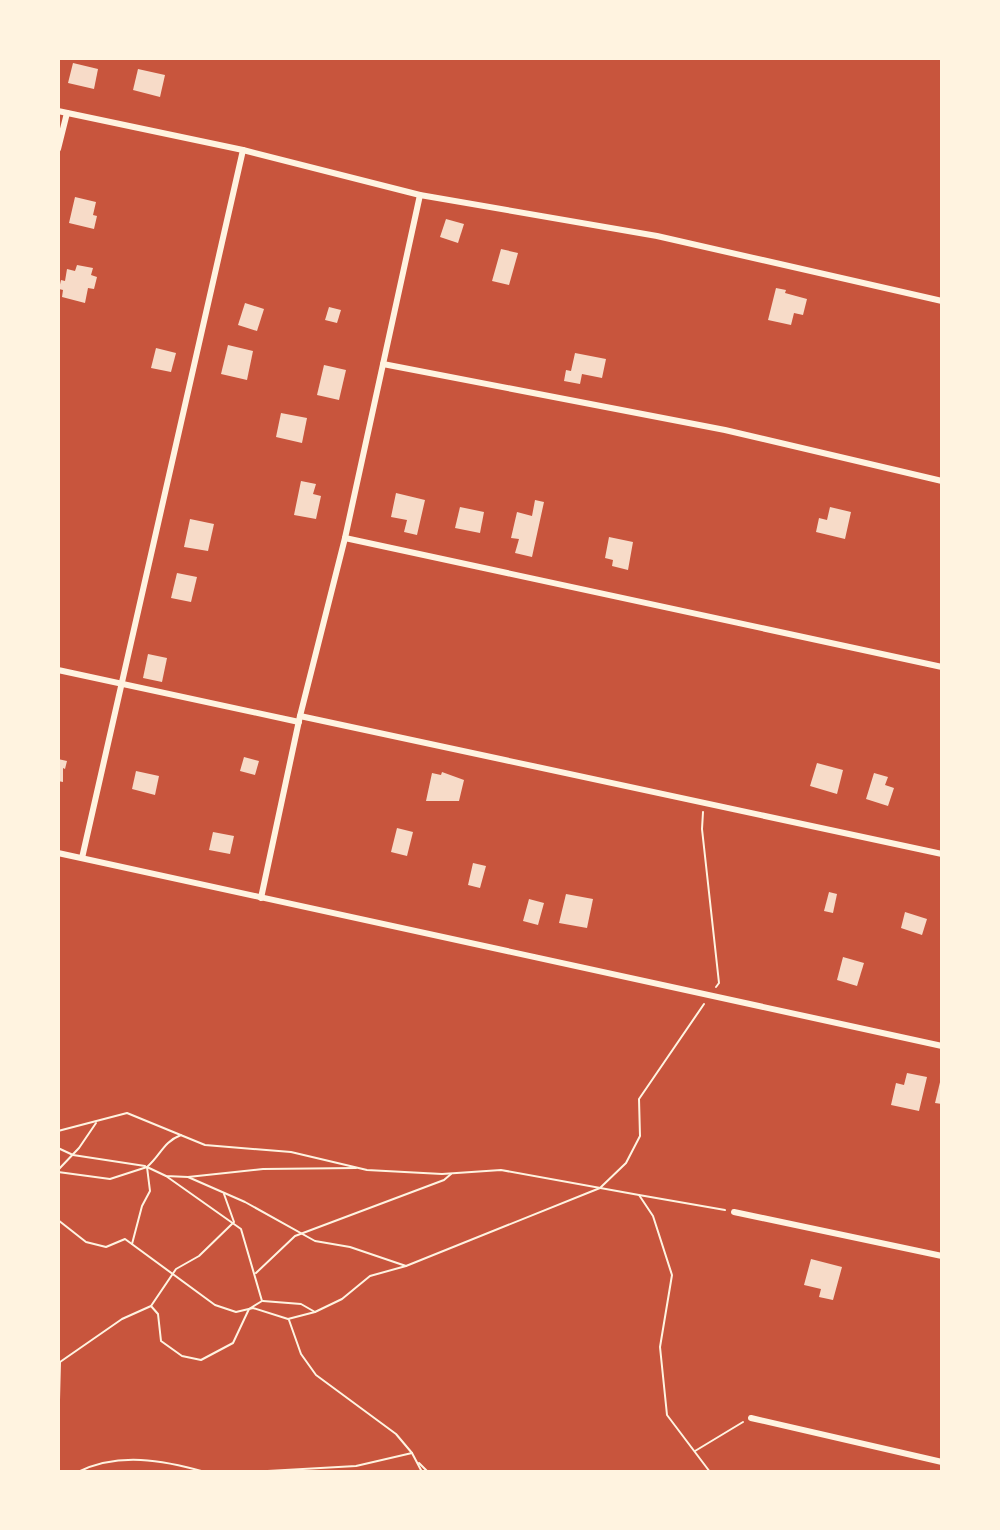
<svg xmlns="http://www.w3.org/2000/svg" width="1000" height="1530" font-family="Montserrat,sans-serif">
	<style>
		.building { fill: #f7dbc8 }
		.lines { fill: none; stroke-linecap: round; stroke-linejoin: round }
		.path { stroke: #fff3e0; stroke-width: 2 }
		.minor { stroke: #fff3e0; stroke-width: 6 }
	</style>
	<rect width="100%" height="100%" fill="#c8553d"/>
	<g class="building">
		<polygon points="73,63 98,69 94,89 68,83"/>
		<polygon points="138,69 165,75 160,97 133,90"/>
		<polygon points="75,197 96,202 93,215 97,216 94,229 69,223"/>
		<polygon points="446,219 464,224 458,243 440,237"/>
		<polygon points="501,249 518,253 509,285 492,281"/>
		<polygon points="77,265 93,268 91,275 97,277 94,289 88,288 85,303 62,297 63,290 59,289 61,280 65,281 67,269 75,271"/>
		<polygon points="776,288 786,290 785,293 807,299 803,315 794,313 791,325 768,320"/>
		<polygon points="245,303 264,309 257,331 238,325"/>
		<polygon points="329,307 341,310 337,323 325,320"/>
		<polygon points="228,345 253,351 247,380 221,374"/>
		<polygon points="156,348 176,353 171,372 151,368"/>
		<polygon points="575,353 606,359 602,378 582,374 580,384 564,381 566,370 571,371"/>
		<polygon points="324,365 346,370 339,400 317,395"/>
		<polygon points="281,413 307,418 302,443 276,437"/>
		<polygon points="301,481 316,484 313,494 321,496 316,519 294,515"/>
		<polygon points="396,493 425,500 417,535 404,532 407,520 391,517"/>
		<polygon points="535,500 544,502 532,557 515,553 519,539 511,538 517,512 532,516"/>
		<polygon points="460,507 484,512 480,533 455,528"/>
		<polygon points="830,507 851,512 845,539 816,532 819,518 827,520"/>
		<polygon points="190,519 214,524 208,551 184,547"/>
		<polygon points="609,537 633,542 628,570 612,566 613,560 605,558"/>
		<polygon points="177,573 197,577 191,602 171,598"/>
		<polygon points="148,654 167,658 162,682 143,678"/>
		<polygon points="244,757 259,761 255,775 240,771"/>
		<polygon points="58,759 67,761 65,769 63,768 63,782 58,781"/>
		<polygon points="817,763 843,770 837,794 810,786"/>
		<polygon points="136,771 159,776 155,795 132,789"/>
		<polygon points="442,772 464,780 459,801 426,801 432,773 441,775"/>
		<polygon points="874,773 888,777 885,785 894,788 888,806 866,799"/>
		<polygon points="397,828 413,832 407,856 391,852"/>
		<polygon points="213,832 234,836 230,854 209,850"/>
		<polygon points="473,863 486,866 480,888 468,885"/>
		<polygon points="829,892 837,894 833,913 824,911"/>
		<polygon points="566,894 593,899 587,928 559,923"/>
		<polygon points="529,899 544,903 538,925 523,921"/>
		<polygon points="905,912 927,919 922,935 901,928"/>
		<polygon points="843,957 864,963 857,986 837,980"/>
		<polygon points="907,1073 927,1077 919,1111 891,1105 896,1083 904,1085"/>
		<polygon points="941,1078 942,1079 942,1104 935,1103"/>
		<polygon points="811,1259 842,1267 833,1300 819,1297 821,1289 804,1285"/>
	</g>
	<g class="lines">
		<g class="path">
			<polyline points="703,812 702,829 719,983 716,987"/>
			<polyline points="58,1131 127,1113 205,1145 291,1152 367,1170 442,1174 501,1170 639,1195 653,1216 672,1275 660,1347 667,1415 710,1472"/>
			<polyline points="58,1148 73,1155 145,1166"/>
			<polyline points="58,1170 79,1148 96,1123"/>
			<polyline points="58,1172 110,1179 147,1167 166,1176 188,1177 245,1202 315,1241 350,1247 406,1266 600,1188 626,1163 640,1136 639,1099 704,1004"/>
			<polyline points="188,1177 263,1169 356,1168"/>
			<polyline points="639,1195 725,1210"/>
			<polyline points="58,1220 86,1242 106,1247 125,1239 215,1305 236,1312 253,1308 288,1319 315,1312 342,1299 370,1276 406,1266"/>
			<path d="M 132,1244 L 142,1206 L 150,1191 L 147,1167 C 161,1155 163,1142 181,1135"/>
			<polyline points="256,1273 295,1236 444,1180 451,1174"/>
			<polyline points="263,1301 301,1304 315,1312"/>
			<polyline points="151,1306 158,1314 161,1341 182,1356 201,1360 233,1343 249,1309 262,1301 241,1229 166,1176"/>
			<polyline points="289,1320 301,1354 316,1375 396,1434 412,1453 422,1472"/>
			<polyline points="58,1438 60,1362 122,1319 151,1306 176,1269 199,1256 234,1222 224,1194"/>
			<polyline points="695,1451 743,1422"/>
			<polyline points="419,1463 428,1472"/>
			<path d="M 78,1472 C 118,1452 163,1460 205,1472"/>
			<polyline points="249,1472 356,1466 412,1453"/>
		</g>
		<g class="minor">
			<polyline points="58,111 243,150 420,195 657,236 942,301"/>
			<polyline points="58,149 67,113"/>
			<polyline points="383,364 725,430 942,481"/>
			<polyline points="345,538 942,667"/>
			<polyline points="58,670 299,722"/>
			<polyline points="300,716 942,854"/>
			<polyline points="58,853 942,1046"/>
			<polyline points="82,858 243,150"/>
			<polyline points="261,898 300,716 345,538 420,195"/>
			<polyline points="734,1212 942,1256"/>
			<polyline points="751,1418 942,1462"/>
		</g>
	</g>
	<rect width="1000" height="1530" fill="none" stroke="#fff3e0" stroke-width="120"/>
</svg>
